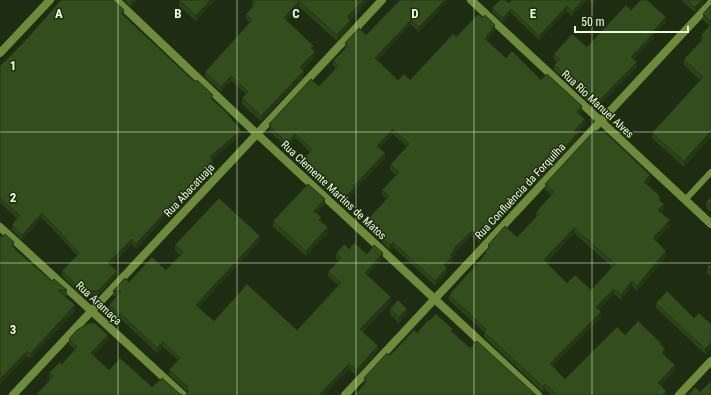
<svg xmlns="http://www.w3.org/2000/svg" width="711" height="395" font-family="'Roboto Condensed',sans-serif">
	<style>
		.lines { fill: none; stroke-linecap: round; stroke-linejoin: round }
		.service { stroke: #6e8b3c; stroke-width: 6 }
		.minor { stroke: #6e8b3c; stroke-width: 8 }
		.wall { fill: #2c4219; fill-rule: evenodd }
		.shaded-wall { fill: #243614 }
		.building { fill: #334d1d; stroke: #243614; fill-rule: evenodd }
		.grid { fill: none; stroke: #efffdc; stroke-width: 1; stroke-opacity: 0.55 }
		.labels { text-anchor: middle; stroke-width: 3; stroke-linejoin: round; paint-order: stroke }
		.street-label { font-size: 11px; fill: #efffdc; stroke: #1e2c11 }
		.grid-label { font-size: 13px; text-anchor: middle; font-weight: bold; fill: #efffdc; stroke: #1e2c11; stroke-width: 3; stroke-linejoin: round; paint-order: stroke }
	</style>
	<rect width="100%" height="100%" fill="#1e2c11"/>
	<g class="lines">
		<polyline class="service" points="685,200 711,172"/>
		<g class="minor">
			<polyline points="116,0 256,133 538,395"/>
			<polyline points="471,0 711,224"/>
			<polyline points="0,53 50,0"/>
			<polyline points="0,227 183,395"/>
			<polyline points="13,395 382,0"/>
			<polyline points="345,395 711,3"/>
			<polyline points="679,395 711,361"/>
		</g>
	</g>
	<g class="wall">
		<polygon points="124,0 137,0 131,7"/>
		<polygon points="179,0 215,0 196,21 179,6"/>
		<polygon points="253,0 369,0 350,20 351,26 337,41 299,7 286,21 314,51 315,57 302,70 304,76 261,121 242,104 242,98 246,94 231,81 221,92 205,77 205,72 250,22 246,19 246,14 253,7 252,6 252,1"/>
		<polygon points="447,0 447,2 419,32 411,24 378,60 398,80 410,80 456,37 495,30 487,41 506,58 541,80 582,111 579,114 585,124 577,132 579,137 537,182 534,179 497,219 497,224 480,243 472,235 455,253 455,255 452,259 452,262 446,268 447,273 435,286 393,247 390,250 382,242 382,237 368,224 368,219 387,199 382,195 382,190 396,175 390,170 390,165 407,147 393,134 379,148 385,158 354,191 354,193 345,202 335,193 332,196 316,181 316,176 304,164 304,159 310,152 295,138 287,148 270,132 269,124 319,86 336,69 333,66 333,61 345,48 345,43"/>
		<polygon points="587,0 572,16 567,11 539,40 511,13 503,22 492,12 492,8 509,3"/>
		<polygon points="589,0 596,0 593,4"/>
		<polygon points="681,0 704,0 704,3 695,12"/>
		<polygon points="711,5 711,137 684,167 652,138 652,133 700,80 684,65 684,59 701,41 701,35 709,26 703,20 703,14"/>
		<polygon points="631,10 666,22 654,35 654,38 634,59 637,67 599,106 593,100 590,103 554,70 554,65 557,62 554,59 554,54 587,47"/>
		<polygon points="123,15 213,100 241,135 212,159 213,165 136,249 132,244 111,265 117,276 98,296 83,296 62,276 62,271 77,255 42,218 22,240 12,230 12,225 17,218 0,203 0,66 25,41"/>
		<path d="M 650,181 L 646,185 L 664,209 L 661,212 L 670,226 L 655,241 L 666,257 L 637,291 L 632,286 L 621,300 L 614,294 L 598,310 L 601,317 L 552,366 L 565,379 L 625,335 L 661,345 L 665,354 L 665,355 L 675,370 L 661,386 L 666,395 L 551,395 L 545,389 L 543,392 L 484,337 L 484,332 L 449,300 L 449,295 L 485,254 L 485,252 L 488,249 L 488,245 L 517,237 L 536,217 L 536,212 L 551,195 L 545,189 L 545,184 ZM 574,233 L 612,267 L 591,290 L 567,283 L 546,263 Z"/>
		<polygon points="711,197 711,212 706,208 706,202"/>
		<polygon points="325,204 317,213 328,233 306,256 273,227 273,221"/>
		<polygon points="0,235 52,281 67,290 67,296 64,296 75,311 30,359 27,356 0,384"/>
		<polygon points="260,241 199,307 214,321 297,330 338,285 328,277 328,272 338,261 336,259 336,254 349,249 383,258 367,275 391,302 363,332 378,351 356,375 349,369 324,395 185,395 187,393 187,391 169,375 169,370 178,360 163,347 157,353 120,318 119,319 109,310 109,305 117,296 113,296 113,291 129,282 166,270 180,255 175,250 175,245"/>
		<polygon points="711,263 711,277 707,273 707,267"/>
		<polygon points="656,303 694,318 711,324 711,348 705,354 656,308"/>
		<polygon points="390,309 407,314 399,323 390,314"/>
		<polygon points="429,321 453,332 470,348 536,395 364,383 364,378 417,333"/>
		<polygon points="69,339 108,340 93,356 109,370 152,387 180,394 51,379 49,378 49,373 62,364 75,350 69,344"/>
	</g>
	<g class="shaded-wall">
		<polygon points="133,0 137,0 131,7 131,2"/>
		<polygon points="210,0 215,0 196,21 196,16"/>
		<polygon points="364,0 369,0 348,21 348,16"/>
		<polygon points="445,0 447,0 447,2 419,32 419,27"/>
		<polygon points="583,0 587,0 572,16 572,12"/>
		<polygon points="593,0 596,0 593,4"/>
		<polygon points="702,0 704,0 704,3 695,12 695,7"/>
		<polygon points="299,1 299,7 284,24 284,18"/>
		<polygon points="567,6 567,11 539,40 539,36"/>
		<polygon points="511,9 511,13 503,22 503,18"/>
		<polygon points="124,10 124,15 121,18 121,13"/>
		<polygon points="666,17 666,22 654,35 654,38 631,62 631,57 653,32"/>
		<polygon points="351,20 351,26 337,41 337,35"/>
		<polygon points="411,20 411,24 375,63 375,58"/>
		<polygon points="495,25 495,30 485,44 485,39"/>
		<polygon points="315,52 315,57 300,72 300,67"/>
		<polygon points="637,62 637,67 599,106 599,101"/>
		<polygon points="304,71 304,76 261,121 261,116"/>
		<polygon points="231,76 231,81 221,92 221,87"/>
		<polygon points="593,95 593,100 590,103 590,98"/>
		<polygon points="582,106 582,111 577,116 577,112"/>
		<polygon points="585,119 585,124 573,137 573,132"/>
		<polygon points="393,129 393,134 377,151 377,146"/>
		<polygon points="241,130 241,135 210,162 210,157"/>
		<polygon points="711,131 711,137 684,167 684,161"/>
		<polygon points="579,132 579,137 537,182 537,177"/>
		<polygon points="295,134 295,138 287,148 287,143"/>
		<polygon points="385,153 385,158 354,191 354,193 345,202 345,197 353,187"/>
		<polygon points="213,160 213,165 136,249 136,244"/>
		<polygon points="534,174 534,179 494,221 494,216"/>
		<polygon points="650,175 650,181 644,188 644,182"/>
		<polygon points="335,188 335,193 332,196 332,191"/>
		<polygon points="325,199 325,204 314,216 314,211"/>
		<polygon points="664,204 664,209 658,215 658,210"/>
		<polygon points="42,213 42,218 22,240 22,235"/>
		<polygon points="497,219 497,224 480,243 480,238"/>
		<polygon points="670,220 670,226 653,244 653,238"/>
		<polygon points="328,227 328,233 306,256 306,251"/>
		<polygon points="574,228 574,233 544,266 544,260"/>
		<polygon points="472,231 472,235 455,253 455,255 452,259 452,262 444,270 444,265 450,255 453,249"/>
		<polygon points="260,236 260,241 196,310 196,305"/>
		<polygon points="132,239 132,244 108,268 108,263"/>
		<polygon points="14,242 14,248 12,251 12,246"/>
		<polygon points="393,242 393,247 390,250 390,245"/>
		<polygon points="666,251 666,257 637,291 637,286"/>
		<polygon points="383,253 383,258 365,278 365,273"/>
		<polygon points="447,268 447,273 435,286 435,281"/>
		<polygon points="117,271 117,276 98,296 98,291"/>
		<polygon points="632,281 632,286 621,300 621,295"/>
		<polygon points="614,289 614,294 596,312 596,307"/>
		<polygon points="391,297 391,302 360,334 360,329"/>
		<polygon points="75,305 75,311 30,359 30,354"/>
		<polygon points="407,309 407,314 399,323 399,317"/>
		<polygon points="601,312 601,317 550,368 550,363"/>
		<polygon points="120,313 120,318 119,319 119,314"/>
		<polygon points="108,335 108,340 91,358 91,353"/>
		<polygon points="163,342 163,347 157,353 157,348"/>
		<polygon points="711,342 711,348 705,354 705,349"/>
		<polygon points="378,346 378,351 356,375 356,370"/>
		<polygon points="665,349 665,354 662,358 662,353"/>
		<polygon points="27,351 27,356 0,384 0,379"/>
		<polygon points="349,364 349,369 324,395 319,395"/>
		<polygon points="675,365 675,370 658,388 658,383"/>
		<polygon points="545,384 545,389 543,392 543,387"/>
		<polygon points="666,391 666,395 662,395"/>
	</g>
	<g class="building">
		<polygon points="61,0 113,0 124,10 121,13 195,82 197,80 213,95 211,98 226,112 241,130 210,157 213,160 136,244 132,239 108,263 117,271 98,291 83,291 62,271 79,253 42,213 22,235 12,225 19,215 0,198 0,66 25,41"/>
		<polygon points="179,0 210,0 196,16"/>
		<polygon points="253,0 364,0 348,16 348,18 351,20 337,35 299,1 284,18 314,46 311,48 315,52 300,67 304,71 261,116 242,98 248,92 231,76 221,87 205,72 252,20 246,14 254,5 255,3 252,1"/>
		<polygon points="400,0 445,0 419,27 411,20 375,58 398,80 404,74 410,80 453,34 456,37 478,14 482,18 485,15 495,25 485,39 506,58 512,51 541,80 547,74 582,106 577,112 585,119 573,132 579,132 537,177 534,174 494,216 497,219 480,238 472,231 453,249 455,250 450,255 452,257 444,265 447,268 435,281 393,242 390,245 382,237 384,234 368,219 389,196 382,190 399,172 390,165 409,144 393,129 377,146 385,153 353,187 354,188 345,197 335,188 332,191 316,176 319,173 304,159 312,149 295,134 287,143 270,127 271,126 269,124 311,79 319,86 338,66 333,61 348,46 345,43 359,28 366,35"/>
		<polygon points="500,0 505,0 509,3 512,0 583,0 572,12 567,6 539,36 511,9 503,18 492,8"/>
		<polygon points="641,0 647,0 666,17 653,32 654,33 631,57 637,62 599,101 593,95 590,98 554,65 560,59 554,54 572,34 587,47 626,5 631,10"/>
		<polygon points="687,0 702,0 695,7"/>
		<polygon points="711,5 711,22 703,14"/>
		<polygon points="711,24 711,131 684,161 652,133 703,77 684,59 704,38 701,35"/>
		<path d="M 594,131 L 604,131 L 650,175 L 644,182 L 659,195 L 660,201 L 664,204 L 658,210 L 670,220 L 653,238 L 666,251 L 637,286 L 632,281 L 621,295 L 614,289 L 596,307 L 601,312 L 550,363 L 565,379 L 617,327 L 625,335 L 638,321 L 661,343 L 660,344 L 665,349 L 662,353 L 675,365 L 658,383 L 666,391 L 662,395 L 557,395 L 545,384 L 543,387 L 484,332 L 486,329 L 449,295 L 486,253 L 485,252 L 490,247 L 488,245 L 505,226 L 517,237 L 539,214 L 536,212 L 554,192 L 545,184 ZM 574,228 L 615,264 L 591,290 L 575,275 L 567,283 L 544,260 Z"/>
		<polygon points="308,184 325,199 314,211 321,217 319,220 328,227 306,251 273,221"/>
		<polygon points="711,197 711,206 706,202"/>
		<polygon points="219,198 260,236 196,305 214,321 247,284 297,330 341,283 328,272 341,258 336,254 344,244 349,249 354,243 367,254 374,245 383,253 365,273 391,297 360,329 378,346 356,370 349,364 319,395 185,395 187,393 188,391 187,386 169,370 180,358 163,342 157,348 120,313 119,314 109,305 121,291 113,291 125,278 129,282 152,257 166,270 183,252 175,245"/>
		<polygon points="5,234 14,242 12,246 20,254 52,281 54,279 67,290 58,290 75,305 30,354 27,351 0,379 0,235 2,237"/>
		<polygon points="711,263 711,271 707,267"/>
		<polygon points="667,291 694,318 699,313 711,324 711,342 705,349 656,303"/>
		<polygon points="398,300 407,309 399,317 390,309"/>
		<polygon points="436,314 453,329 451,331 470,348 477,341 536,395 354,395 367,381 364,378 387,353 389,356 414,330 417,333 428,320 429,321"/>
		<polygon points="89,323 95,323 108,335 91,353 109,370 120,358 152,387 162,378 180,394 183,395 36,395 53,376 49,373 60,362 62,364 77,347 69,339 77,330"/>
		<polygon points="711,381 711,395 688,395 695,387 700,392"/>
	</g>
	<path class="grid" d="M 118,0 L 118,395M 237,0 L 237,395M 356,0 L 356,395M 474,0 L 474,395M 592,0 L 592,395M 0,132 L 711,132M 0,263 L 711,263"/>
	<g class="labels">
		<g class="street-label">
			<text transform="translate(598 104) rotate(43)" y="4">Rua Rio Manuel Alves</text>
			<text transform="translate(189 190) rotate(-47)" y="4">Rua Abacatuaja</text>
			<text transform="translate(334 190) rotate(43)" y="4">Rua Clemente Martins de Matos</text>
			<text transform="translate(520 191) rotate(-47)" y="4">Rua Confluência da Forquilha</text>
			<text transform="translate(99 303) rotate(43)" y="4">Rua Aramaça</text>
		</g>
	</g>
	<g class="grid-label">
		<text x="59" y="18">A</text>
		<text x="178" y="18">B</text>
		<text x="296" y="18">C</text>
		<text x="415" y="18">D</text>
		<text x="533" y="18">E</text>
		<text x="13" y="70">1</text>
		<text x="13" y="202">2</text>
		<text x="13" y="334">3</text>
	</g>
	<path d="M575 26v6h113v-6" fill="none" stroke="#efffdc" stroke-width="2"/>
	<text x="581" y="26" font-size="12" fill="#efffdc" stroke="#1e2c11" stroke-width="3" paint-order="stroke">50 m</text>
</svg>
